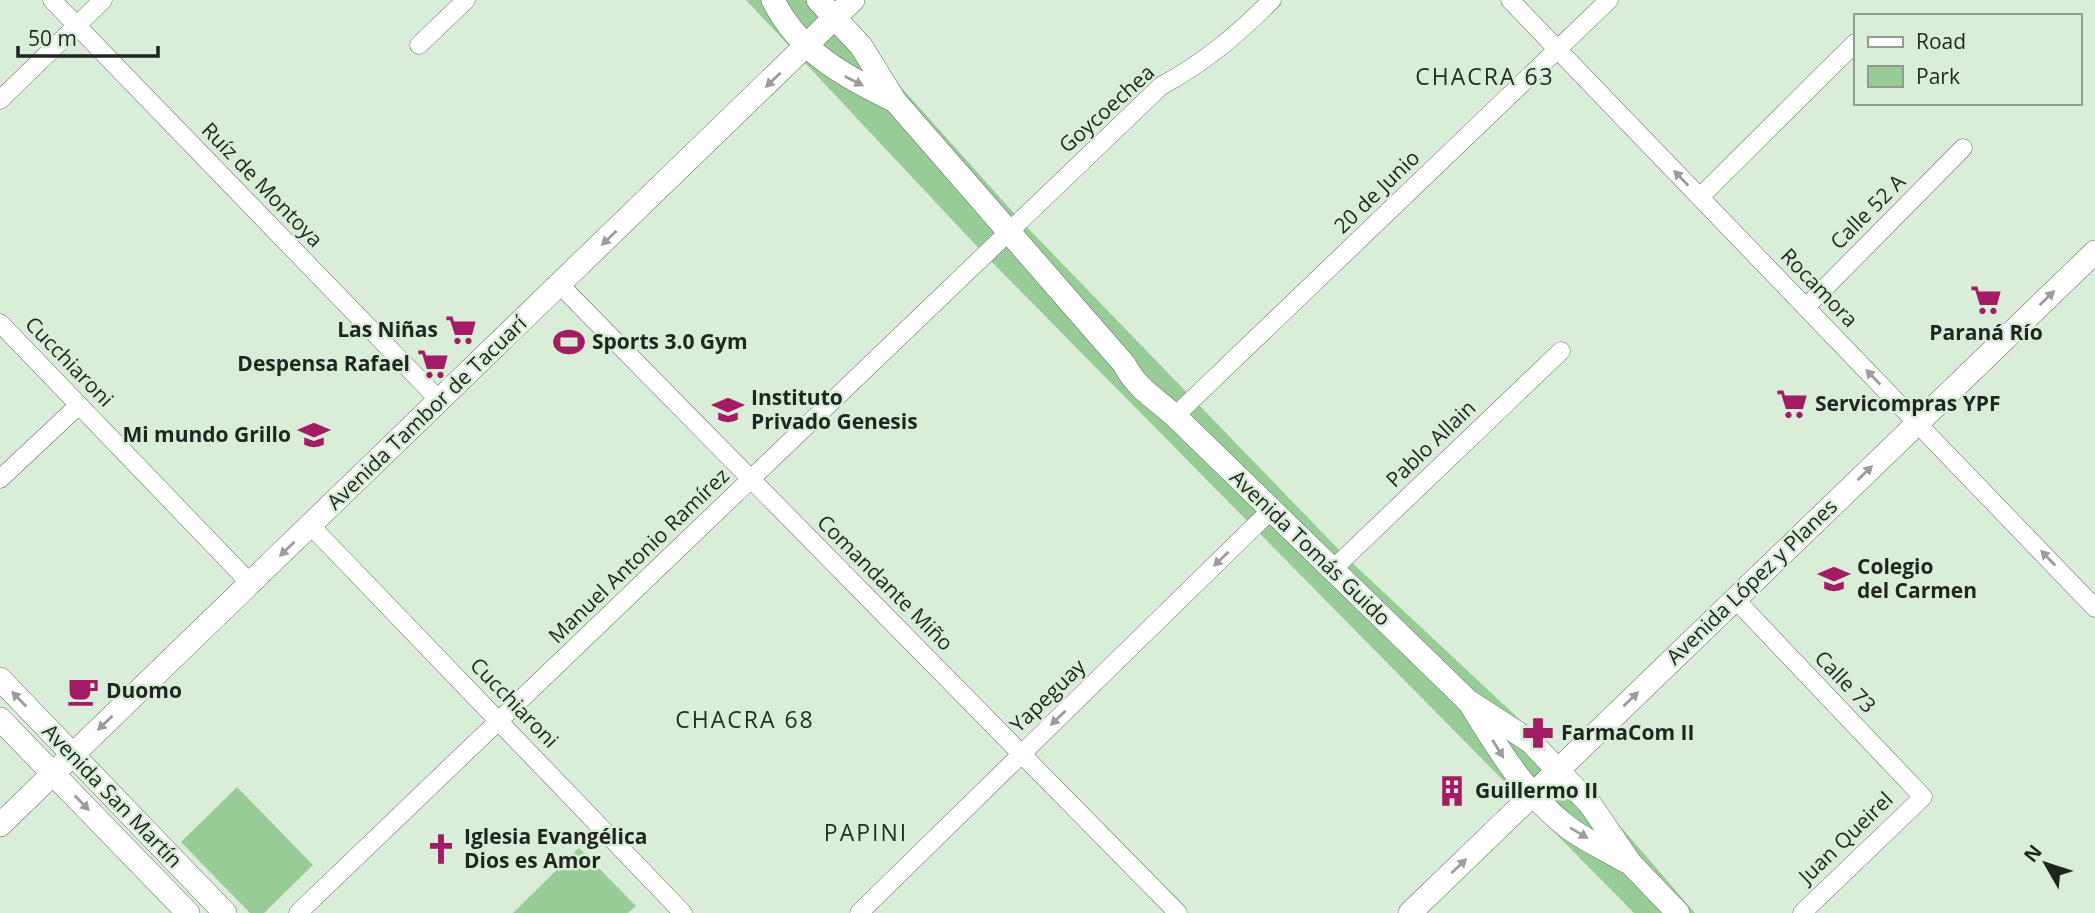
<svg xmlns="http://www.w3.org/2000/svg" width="2095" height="913" font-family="'Open Sans',sans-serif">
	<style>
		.green { fill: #97cc96 }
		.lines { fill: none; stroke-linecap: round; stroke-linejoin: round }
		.minor-casing { stroke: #5e705d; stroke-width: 19 }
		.major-casing { stroke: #5e705d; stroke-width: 24 }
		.minor { stroke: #fff; stroke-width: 18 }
		.major { stroke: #fff; stroke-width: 23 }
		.oneway { fill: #9a9d9a }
		.labels { text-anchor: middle; stroke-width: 5; stroke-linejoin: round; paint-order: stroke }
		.street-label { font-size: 21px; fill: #1e261e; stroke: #d9edd8 }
		.poi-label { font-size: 21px; font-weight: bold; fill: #1e261e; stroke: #d9edd8; text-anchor: start }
		.neighbourhood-label { font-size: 23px; letter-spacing: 2px; fill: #213121; stroke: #d9edd8 }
	</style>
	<rect width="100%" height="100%" fill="#d9edd8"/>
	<g class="green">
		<polygon points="746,0 823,0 1020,220 1346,557 1565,762 1695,913 1634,913 985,255"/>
		<polygon points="237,787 313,865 264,913 250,913 181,842"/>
		<polygon points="579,848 636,906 628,913 513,913"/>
	</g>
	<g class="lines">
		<defs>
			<g id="minor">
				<polyline points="52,0 440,401"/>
				<polyline points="1510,0 2095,608"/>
				<polyline points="419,45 466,0"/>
				<polyline points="0,100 103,0"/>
				<polyline points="1700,197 1855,43"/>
				<polyline points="560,285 1178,913"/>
				<polyline points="1806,307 1963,148"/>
				<polyline points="0,323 251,584"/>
				<polyline points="1175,416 1609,0"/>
				<polyline points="0,479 79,405"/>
				<polyline points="311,526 683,913"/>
				<polyline points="1333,569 1561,351"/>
				<polyline points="1735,599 1923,797 1802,913"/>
				<path d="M 298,913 L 1161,86 C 1204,63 1238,34 1272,0"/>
				<polyline points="859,913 1270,511"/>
			</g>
			<g id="major">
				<path d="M 773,0 C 799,53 845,76 895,101"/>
				<path d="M 818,0 L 861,46 L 895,101 L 1124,364 C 1138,390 1153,396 1175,416 L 1468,701 L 1530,741 L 1590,804 L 1631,864 L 1678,913"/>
				<polyline points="0,679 225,913"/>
				<path d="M 1472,707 C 1499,750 1524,792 1565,825 C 1582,839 1605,849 1625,861"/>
				<polyline points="0,719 188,913"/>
				<polyline points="0,825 853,0"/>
				<polyline points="1410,913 2095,252"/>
			</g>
		</defs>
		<use href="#minor" class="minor-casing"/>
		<use href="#major" class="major-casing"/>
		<use href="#minor" class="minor"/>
		<use href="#major" class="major"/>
	</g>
	<defs><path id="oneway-solid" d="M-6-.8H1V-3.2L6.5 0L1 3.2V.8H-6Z" transform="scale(1.75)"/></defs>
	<g class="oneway">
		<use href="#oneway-solid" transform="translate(773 80) rotate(136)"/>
		<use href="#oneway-solid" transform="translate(854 81) rotate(27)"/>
		<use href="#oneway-solid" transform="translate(1681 178) rotate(-134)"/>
		<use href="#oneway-solid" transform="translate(609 238) rotate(136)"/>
		<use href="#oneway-solid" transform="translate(2047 298) rotate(-44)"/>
		<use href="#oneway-solid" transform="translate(1873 377) rotate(-134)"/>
		<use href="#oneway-solid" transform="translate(1865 473) rotate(-44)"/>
		<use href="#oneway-solid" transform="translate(287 549) rotate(136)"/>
		<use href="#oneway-solid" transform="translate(2048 558) rotate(-134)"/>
		<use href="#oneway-solid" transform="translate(1221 559) rotate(136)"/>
		<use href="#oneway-solid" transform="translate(19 699) rotate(-134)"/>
		<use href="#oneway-solid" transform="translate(1631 699) rotate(-44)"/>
		<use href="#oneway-solid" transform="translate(1058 718) rotate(136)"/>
		<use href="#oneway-solid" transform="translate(105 723) rotate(136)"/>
		<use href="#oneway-solid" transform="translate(1498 749) rotate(58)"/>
		<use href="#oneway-solid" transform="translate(82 803) rotate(46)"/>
		<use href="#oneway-solid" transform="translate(1579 833) rotate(31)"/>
		<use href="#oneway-solid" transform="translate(1459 866) rotate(-44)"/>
	</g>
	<defs>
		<symbol id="supermarket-bare" viewBox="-9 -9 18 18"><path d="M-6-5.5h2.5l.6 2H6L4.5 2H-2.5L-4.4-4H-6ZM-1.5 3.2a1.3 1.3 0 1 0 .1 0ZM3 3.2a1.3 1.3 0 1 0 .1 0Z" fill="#a41b65" stroke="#d9edd8" stroke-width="2.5" paint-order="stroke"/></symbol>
		<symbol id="stadium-bare" viewBox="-9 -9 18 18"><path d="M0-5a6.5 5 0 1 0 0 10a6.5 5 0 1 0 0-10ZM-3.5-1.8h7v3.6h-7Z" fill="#a41b65" stroke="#d9edd8" stroke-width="2.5" paint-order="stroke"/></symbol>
		<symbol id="school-bare" viewBox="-9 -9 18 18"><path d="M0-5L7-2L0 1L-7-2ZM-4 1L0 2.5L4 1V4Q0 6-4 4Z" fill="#a41b65" stroke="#d9edd8" stroke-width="2.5" paint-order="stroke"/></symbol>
		<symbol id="cafe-bare" viewBox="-9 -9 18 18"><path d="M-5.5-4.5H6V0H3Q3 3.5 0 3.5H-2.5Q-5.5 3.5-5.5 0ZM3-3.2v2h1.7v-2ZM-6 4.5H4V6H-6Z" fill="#a41b65" stroke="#d9edd8" stroke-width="2.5" paint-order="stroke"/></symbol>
		<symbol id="pharmacy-bare" viewBox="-9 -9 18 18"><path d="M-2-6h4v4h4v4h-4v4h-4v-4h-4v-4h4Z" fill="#a41b65" stroke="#d9edd8" stroke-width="2.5" paint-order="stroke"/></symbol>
		<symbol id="building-bare" viewBox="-9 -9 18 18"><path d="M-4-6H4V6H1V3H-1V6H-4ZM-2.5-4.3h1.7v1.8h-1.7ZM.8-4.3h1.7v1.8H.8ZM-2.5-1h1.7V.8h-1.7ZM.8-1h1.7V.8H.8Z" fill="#a41b65" stroke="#d9edd8" stroke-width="2.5" paint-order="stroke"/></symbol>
		<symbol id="church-bare" viewBox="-9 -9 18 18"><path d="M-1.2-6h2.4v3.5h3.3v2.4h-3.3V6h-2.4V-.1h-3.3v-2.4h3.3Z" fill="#a41b65" stroke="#d9edd8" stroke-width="2.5" paint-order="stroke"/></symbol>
	</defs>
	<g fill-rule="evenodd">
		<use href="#supermarket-bare" x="1964" y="278" width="44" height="44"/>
		<use href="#supermarket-bare" x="439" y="308" width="44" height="44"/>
		<use href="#stadium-bare" x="547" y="320" width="44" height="44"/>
		<use href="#supermarket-bare" x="411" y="342" width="44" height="44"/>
		<use href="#supermarket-bare" x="1770" y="382" width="44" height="44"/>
		<use href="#school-bare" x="706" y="388" width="44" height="44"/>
		<use href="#school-bare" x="292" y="413" width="44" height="44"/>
		<use href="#school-bare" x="1812" y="557" width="44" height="44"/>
		<use href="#cafe-bare" x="61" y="669" width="44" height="44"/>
		<use href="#pharmacy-bare" x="1516" y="711" width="44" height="44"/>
		<use href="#building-bare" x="1430" y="769" width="44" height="44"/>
		<use href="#church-bare" x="419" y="827" width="44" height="44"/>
	</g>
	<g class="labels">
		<g class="street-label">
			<text transform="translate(1107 109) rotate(-42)" y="7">Goycoechea</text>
			<text transform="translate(262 185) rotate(46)" y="7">Ruíz de Montoya</text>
			<text transform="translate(1377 192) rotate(-44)" y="7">20 de Junio</text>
			<text transform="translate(1868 212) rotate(-45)" y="7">Calle 52 A</text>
			<text transform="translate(1819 288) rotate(46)" y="7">Rocamora</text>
			<text transform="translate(69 362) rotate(46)" y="7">Cucchiaroni</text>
			<text transform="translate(427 413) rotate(-44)" y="7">Avenida Tambor de Tacuarí</text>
			<text transform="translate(1431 444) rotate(-44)" y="7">Pablo Allain</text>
			<text transform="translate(1310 548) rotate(44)" y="7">Avenida Tomás Guido</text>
			<text transform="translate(639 556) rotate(-44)" y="7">Manuel Antonio Ramírez</text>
			<text transform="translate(1752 582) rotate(-44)" y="7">Avenida López y Planes</text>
			<text transform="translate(885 583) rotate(45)" y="7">Comandante Miño</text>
			<text transform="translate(1845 682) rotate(46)" y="7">Calle 73</text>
			<text transform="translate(1048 696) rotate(-44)" y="7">Yapeguay</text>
			<text transform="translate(514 703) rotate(46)" y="7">Cucchiaroni</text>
			<text transform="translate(112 796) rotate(46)" y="7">Avenida San Martín</text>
			<text transform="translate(1846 838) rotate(-44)" y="7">Juan Queirel</text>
		</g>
		<g class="poi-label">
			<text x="438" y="337" text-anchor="end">Las Niñas</text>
			<text x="1986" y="340" text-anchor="middle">Paraná Río</text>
			<text x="592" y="349">Sports 3.0 Gym</text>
			<text x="410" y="371" text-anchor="end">Despensa Rafael</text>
			<text x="751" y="405">Instituto<tspan x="751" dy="24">Privado Genesis</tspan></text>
			<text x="1815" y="411">Servicompras YPF</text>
			<text x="291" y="442" text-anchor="end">Mi mundo Grillo</text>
			<text x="1857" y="574">Colegio<tspan x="1857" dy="24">del Carmen</tspan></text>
			<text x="106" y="698">Duomo</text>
			<text x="1561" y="740">FarmaCom II</text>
			<text x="1475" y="798">Guillermo II</text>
			<text x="464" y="844">Iglesia Evangélica<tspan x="464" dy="24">Dios es Amor</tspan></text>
		</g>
		<g class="neighbourhood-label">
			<text x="1485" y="85">CHACRA 63</text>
			<text x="745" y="728">CHACRA 68</text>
			<text x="866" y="841">PAPINI</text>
		</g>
	</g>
	<rect x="1854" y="14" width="228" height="91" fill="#d9edd8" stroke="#8e9d8e" stroke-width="2"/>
	<rect x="1868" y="37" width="35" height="10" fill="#ffffff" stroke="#8e9d8e" stroke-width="2"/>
	<text x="1916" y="49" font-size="21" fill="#1e261e">Road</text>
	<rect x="1868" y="66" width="35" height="21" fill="#97cc96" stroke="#8e9d8e" stroke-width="2"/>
	<text x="1916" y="84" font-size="21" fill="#1e261e">Park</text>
	<g transform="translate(2046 864) rotate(309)" stroke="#d9edd8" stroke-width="5" paint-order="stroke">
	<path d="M0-5L12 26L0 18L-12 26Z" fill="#1e261e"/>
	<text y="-10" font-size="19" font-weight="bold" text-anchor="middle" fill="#1e261e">N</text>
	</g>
	<path d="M18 46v10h140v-10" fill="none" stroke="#1e261e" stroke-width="3.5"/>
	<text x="28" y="46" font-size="21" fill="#1e261e" stroke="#d9edd8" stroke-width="5" paint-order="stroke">50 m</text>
</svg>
